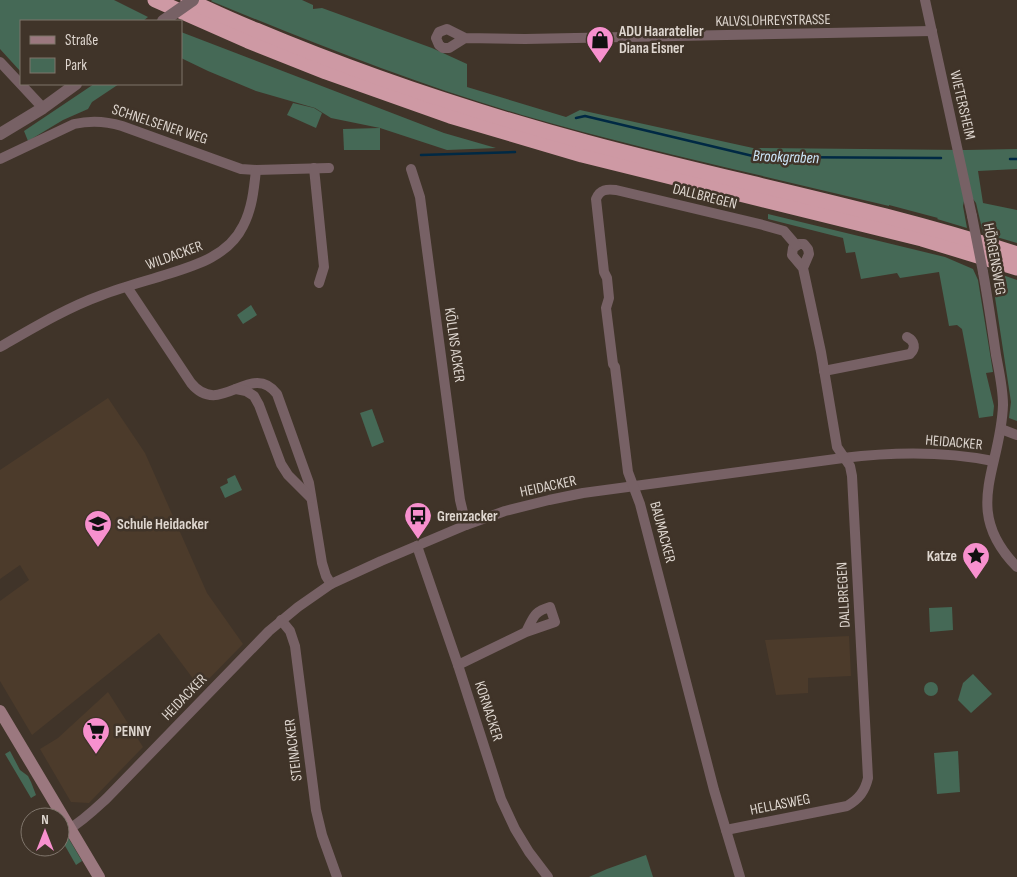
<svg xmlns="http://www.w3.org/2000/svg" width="1017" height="877" font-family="'Sofia Sans Condensed',sans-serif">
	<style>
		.built { fill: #4c3b2b }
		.green { fill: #456956 }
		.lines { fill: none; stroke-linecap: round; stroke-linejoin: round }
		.stream { stroke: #002944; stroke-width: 2.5 }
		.minor { stroke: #776165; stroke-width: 10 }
		.tertiary { stroke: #776165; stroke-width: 12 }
		.secondary { stroke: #9b787f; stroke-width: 12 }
		.motorway { stroke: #ce99a4; stroke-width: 15 }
		.minor-bridge { stroke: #776165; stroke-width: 10 }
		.tertiary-bridge { stroke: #776165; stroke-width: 12 }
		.labels { text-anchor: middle; stroke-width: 5; stroke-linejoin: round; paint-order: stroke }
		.street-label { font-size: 15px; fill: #ded6cf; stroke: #403429 }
		.poi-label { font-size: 15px; font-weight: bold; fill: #ded6cf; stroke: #403429; text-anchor: start }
		.water-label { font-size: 16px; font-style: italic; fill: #cde6fa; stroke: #403429 }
	</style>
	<rect width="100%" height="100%" fill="#403429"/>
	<g class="built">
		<polygon points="108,398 145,453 207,593 243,644 200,688 159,633 32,735 0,681 0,601 29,580 20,565 0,579 0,470"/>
		<polygon points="849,636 851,676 808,678 808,693 776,695 765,640"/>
		<polygon points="108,692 143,747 89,803 71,802 40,749 58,738"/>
	</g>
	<g class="green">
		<polygon points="0,0 114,0 148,17 143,21 21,21 21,72 0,49"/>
		<path d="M 212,0 L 302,0 L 313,5 L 313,9 L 322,8 L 432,48 L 467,64 L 467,87 L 566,117 L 580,110 L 753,148 L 965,150 L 1017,149 L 1017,169 L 978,171 L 983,203 L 1017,210 L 1017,243 L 983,233 L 976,203 L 970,195 L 965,196 L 963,206 L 967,228 L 937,219 L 938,218 L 889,205 L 889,206 C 766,176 643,150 522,115 C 416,84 313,43 211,1 Z"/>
		<polygon points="181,32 444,133 496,148 447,150 380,128 331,118 315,108 256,91 208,71 181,58"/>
		<polygon points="94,84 119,84 92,102 88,109 63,120 28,141 24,131"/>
		<polygon points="293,103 314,108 322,113 316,128 287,115"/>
		<polygon points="380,128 380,150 344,150 343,129"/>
		<polygon points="768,214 945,257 973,269 978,280 993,372 986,373 994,406 993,416 979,418 962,329 957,325 949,326 939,272 900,278 897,273 861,279 855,252 846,253 843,238 768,219"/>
		<polygon points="991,271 1017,280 1017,421 1009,418 1011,402"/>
		<polygon points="251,305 257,315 243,324 237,315"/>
		<polygon points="372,409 384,442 372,447 360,413"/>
		<polygon points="235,475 242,490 225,498 220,487 228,483 227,479"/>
		<polygon points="952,607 953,630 930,632 929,608"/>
		<polygon points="973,674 992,694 971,713 958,700 963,683"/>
		<circle cx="931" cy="689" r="7"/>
		<polygon points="10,751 20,770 28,776 31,782 36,795 31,798 5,754"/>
		<polygon points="958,751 960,792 937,794 934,753"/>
		<polygon points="60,824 82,861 76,865 60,837"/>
		<polygon points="646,855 653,877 589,877 607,869"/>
	</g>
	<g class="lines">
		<g class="stream">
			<polyline points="576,118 585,116 757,157 941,158"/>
			<polyline points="421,155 515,152"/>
			<polyline points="1010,159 1017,159"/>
		</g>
		<g class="minor">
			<polyline points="925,0 972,216"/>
			<polyline points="465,38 449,48 443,48 439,45 436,38 439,32 447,29 465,38 525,39 932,31"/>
			<polyline points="0,62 43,108"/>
			<path d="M 0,159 L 74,124 C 91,120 106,121 122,126 L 241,169 L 256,170 L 329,168"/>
			<polyline points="314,168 324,267 319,283"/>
			<polyline points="411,169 420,197 460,500 466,525"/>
			<path d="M 983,272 C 988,300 992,327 996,355 C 999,371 1003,388 1003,405 C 1001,469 961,510 1017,567"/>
			<path d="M 127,287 L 191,383 C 220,419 251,360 277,394 L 309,483 L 322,563 L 326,576 L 331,584"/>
			<path d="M 0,347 C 33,328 66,308 102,295 C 123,287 146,281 168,274 C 197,265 229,255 243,226 C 252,209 254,189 256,170"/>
			<path d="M 824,371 L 910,354 C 916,348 915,341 907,337"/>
			<polyline points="236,389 246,391 254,396 259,405 281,464 288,475 311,498"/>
			<polyline points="1001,429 1017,435"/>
			<polyline points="417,546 458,665 501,799 515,829 529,852 548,877"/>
			<polyline points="281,620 290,631 295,646 316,810 322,835 337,877"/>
			<path d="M 458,665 L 526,632 L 555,622 L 550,607 C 533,612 534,617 526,632"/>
			<path d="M 69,829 C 84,820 95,809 107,798 L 269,631 L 298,607 L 331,584 L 381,561 L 466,525 L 505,511 L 549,500 L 583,493 L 843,458 C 892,452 944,451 993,461"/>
			<path d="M 726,830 L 847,806 C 859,799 865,791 868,778 L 852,476 L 850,466 L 837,447 L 821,352 L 803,268 L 809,254 L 808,249 L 804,244 L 799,244 L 793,248 L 792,255 L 803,268"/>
			<path d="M 740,877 L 714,790 L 640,504 L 628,472 L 615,367 L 613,364 L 606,308 L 609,298 L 607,278 L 604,272 L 596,199 C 600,189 607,189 616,190 L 763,225 L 784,231 L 796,245"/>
		</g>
		<polyline class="tertiary" points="0,134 43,108 76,84"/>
		<polyline class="secondary" points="0,711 99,877"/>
		<g class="motorway">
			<polyline points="155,0 248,41 326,72 450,116 582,155 922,239 1017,268"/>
			<path d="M 188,0 C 210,10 233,21 256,30 C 363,75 474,112 586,142 C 730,181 876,208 1017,254"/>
		</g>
		<polyline class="minor-bridge" points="972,216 983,272"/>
		<polyline class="tertiary-bridge" points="163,21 193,0"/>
	</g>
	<defs>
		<symbol id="shop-pin" viewBox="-11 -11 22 30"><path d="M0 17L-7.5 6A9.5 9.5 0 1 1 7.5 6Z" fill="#f790ce" stroke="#403429"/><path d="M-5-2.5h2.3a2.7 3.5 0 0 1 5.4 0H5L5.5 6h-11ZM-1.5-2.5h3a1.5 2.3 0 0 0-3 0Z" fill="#111"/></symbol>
		<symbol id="bus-pin" viewBox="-11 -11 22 30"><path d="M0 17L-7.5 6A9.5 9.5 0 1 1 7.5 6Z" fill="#f790ce" stroke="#403429"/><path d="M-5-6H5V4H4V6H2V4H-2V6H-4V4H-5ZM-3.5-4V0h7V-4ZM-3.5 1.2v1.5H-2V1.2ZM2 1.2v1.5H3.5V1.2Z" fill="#111"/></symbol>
		<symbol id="school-pin" viewBox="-11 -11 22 30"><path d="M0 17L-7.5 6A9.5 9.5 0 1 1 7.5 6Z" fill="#f790ce" stroke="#403429"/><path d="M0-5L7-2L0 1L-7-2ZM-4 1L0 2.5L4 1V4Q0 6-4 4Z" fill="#111"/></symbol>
		<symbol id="sight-pin" viewBox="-11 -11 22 30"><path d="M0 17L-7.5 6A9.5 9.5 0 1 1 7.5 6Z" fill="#f790ce" stroke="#403429"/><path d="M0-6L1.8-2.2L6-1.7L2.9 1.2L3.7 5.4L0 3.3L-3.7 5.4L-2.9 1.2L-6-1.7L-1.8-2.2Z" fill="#111"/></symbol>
		<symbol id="supermarket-pin" viewBox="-11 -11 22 30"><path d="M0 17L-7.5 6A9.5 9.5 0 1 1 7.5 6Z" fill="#f790ce" stroke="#403429"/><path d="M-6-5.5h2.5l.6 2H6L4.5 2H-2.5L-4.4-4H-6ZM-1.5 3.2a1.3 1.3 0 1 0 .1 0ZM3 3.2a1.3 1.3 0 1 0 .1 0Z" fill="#111"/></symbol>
	</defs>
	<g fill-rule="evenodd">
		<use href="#shop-pin" x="584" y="24" width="32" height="43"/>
		<use href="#bus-pin" x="402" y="500" width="32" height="43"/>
		<use href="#school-pin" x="82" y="508" width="32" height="43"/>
		<use href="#sight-pin" x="960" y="540" width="32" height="43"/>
		<use href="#supermarket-pin" x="80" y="715" width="32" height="43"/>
	</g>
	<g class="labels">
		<g class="street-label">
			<text transform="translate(773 20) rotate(-1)" y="5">KALVSLOHREYSTRASSE</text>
			<text transform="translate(963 105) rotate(77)" y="5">WIETERSHEIM</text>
			<text transform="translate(160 124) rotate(18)" y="5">SCHNELSENER WEG</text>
			<text transform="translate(705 196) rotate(14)" y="5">DALLBREGEN</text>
			<text transform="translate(174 255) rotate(-20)" y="5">WILDACKER</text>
			<text transform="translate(995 259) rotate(80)" y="5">HÖRGENSWEG</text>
			<text transform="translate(455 345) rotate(82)" y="5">KÖLLNS ACKER</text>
			<text transform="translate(954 442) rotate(5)" y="5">HEIDACKER</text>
			<text transform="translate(548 486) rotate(-12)" y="5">HEIDACKER</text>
			<text transform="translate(663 532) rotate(75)" y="5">BAUMACKER</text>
			<text transform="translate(843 595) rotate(-93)" y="5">DALLBREGEN</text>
			<text transform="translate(184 697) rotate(-46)" y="5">HEIDACKER</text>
			<text transform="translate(489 711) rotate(72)" y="5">KORNACKER</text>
			<text transform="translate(293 750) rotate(-97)" y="5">STEINACKER</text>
			<text transform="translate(780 804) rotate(-11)" y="5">HELLASWEG</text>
		</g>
		<g class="poi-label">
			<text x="619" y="36">ADU Haaratelier<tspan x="619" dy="17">Diana Eisner</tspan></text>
			<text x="437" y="521">Grenzacker</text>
			<text x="117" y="529">Schule Heidacker</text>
			<text x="957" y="561" text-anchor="end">Katze</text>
			<text x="115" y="736">PENNY</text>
		</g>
		<g class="water-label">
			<text transform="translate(786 156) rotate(2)" y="6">Brookgraben</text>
		</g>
	</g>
	<rect x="20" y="20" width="162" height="65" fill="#403429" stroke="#7f756b"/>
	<rect x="30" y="36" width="25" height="8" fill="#9b787f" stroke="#7f756b"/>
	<text x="65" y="45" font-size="15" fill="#ded6cf">Straße</text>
	<rect x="30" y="58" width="25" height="15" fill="#456956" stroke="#7f756b"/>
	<text x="65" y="70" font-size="15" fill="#ded6cf">Park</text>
	<g transform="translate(45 832)"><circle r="24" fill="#403429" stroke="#7f756b"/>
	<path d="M0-4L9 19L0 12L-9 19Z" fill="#f790ce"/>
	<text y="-8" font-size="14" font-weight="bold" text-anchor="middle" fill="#ded6cf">N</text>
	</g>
</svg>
